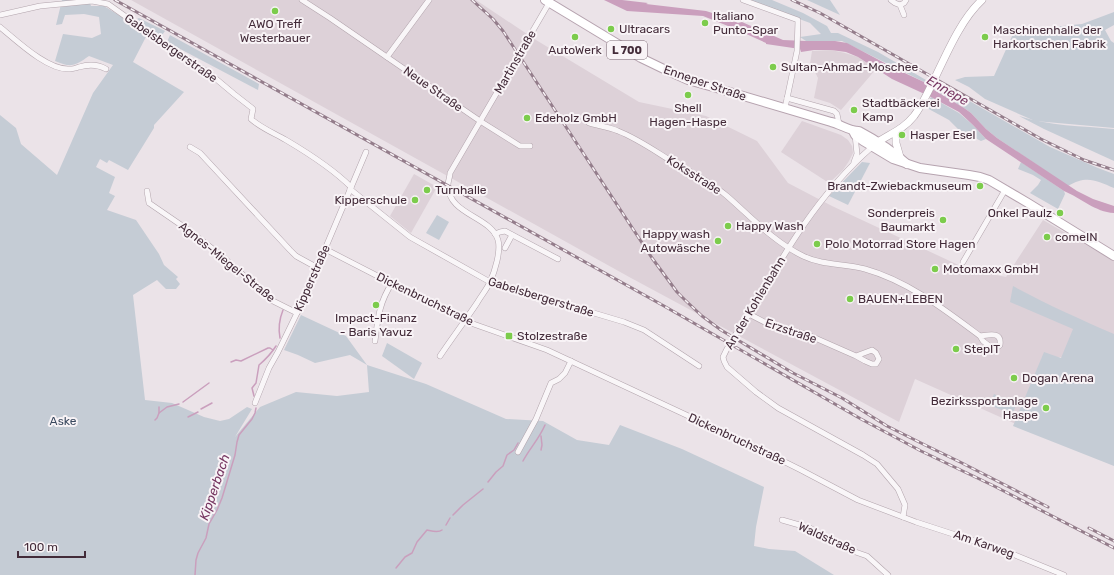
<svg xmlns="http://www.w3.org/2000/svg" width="1114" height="575" font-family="Rubik,sans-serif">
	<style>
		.built { fill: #ddd1d8 }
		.green { fill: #c5ccd5 }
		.water { fill: #ca9fbd }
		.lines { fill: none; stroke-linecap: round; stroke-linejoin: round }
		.stream { stroke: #ca9fbd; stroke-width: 1.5 }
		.street-casing { stroke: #b2a4ac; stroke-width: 6 }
		.secondary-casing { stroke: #b2a4ac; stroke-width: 8 }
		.primary-casing { stroke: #b6a3af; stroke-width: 10 }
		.street { stroke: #f9f6f8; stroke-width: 5 }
		.secondary { stroke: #fff; stroke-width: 7 }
		.primary { stroke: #fff; stroke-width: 8 }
		.rail-casing { stroke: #947d8b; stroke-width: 3 }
		.rail { stroke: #f8f3f6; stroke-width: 1.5; stroke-dasharray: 4.5; stroke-linecap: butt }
		.poi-dot { fill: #7ccc4c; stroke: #f8f3f6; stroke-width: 1.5 }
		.labels { text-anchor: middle; stroke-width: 4; stroke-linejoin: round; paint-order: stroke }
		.shield { fill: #f8f3f6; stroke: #796772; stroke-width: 1 }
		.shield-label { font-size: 11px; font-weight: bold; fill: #432b39 }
		.poi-label { font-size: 12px; fill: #432b39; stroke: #f8f3f6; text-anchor: start }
		.street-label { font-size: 12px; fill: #432b39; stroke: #f8f3f6 }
		.park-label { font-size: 12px; fill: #39485e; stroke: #f8f3f6 }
		.water-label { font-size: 13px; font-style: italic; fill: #763661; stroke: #f8f3f6 }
	</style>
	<rect width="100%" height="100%" fill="#ebe3e8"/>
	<g class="built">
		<polygon points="131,0 476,0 536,40 639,102 706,116 757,141 788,183 832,206 967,269 1006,277 1043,220 1114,261 1114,340 1066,357 1042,358 1018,425 915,379 899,422 631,278"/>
		<polygon points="831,50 845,53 858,57 876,69 841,110 830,103 814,98 818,78 815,72 809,70 812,51"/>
		<polygon points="802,121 841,135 848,140 852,146 853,153 849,161 843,170 829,183 781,152"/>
		<polygon points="414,174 437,187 411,233 390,216"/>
	</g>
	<g class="green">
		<path d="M 62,0 L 89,0 L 91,6 L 104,6 L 130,22 L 139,18 L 165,31 L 160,38 L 149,31 L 133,62 L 184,92 L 154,125 L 154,128 L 128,170 L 109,160 L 107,163 L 100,159 L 96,167 L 115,177 L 109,193 L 115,196 L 107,210 L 136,220 L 159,254 L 164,265 L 178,277 L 176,279 L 180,284 L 176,289 L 166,289 L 157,280 L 133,295 L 145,400 L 172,403 L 204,417 L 220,421 L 229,419 L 247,407 L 252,409 L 235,437 L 260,407 L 296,392 L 337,396 L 369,392 L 367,365 L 350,355 L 315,363 L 298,355 L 284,350 L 301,315 L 346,336 L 367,365 L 426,384 L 506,419 L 543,421 L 577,440 L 609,445 L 620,425 L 682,449 L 764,487 L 756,527 L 754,546 L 769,549 L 795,551 L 834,575 L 0,575 L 0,115 L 16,128 L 21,144 L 57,175 L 93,93 L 113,65 L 89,56 C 75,66 71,68 55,61 L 63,34 L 92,38 L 101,34 L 99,17 L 84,14 L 65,15 L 62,24 L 56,25 Z"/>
		<polygon points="749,0 772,0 803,13 827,26 831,33 838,33 878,52 926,80 926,83 842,41 806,41 800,37 821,34 810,23"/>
		<polygon points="807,0 830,0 840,15"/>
		<polygon points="1114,12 1114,25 1105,30 1111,41 1114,43 1114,128 1035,121 985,99 969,87 955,80 965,77 994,76 1013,34 1024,34 1052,27 1082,24"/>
		<polygon points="170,35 259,84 258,90 167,42"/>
		<path d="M 938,83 L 1050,147 L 1098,168 L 1114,174 L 1114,188 C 1096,180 1086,175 1068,186 L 997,138 L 986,129 L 971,113 L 964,108 L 934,90 Z"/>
		<polygon points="931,97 959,113 973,125 986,139 981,141 958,129 949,120 925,107"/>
		<path d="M 1019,116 C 1049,126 1082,126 1114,129 L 1114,161 L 1044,129 Z"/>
		<polygon points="862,162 870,163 848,205 829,196"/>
		<polygon points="1021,162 1064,191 1065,194 1058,209 1030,193 1038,185 1041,180 1033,175 1018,169"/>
		<polygon points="437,215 449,222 439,240 426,233"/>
		<path d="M 1013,286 C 1046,304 1080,319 1114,334 L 1114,466 L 1013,426 L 1044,352 L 1061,358 L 1073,329 L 1010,302 Z"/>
		<polygon points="387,343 422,363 414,379 382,356"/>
		<polygon points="994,394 1017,404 1012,414 989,405"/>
	</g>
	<path class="water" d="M 604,0 L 622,0 L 648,3 L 646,4 L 706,11 L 725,17 L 738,23 L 742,22 L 783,40 L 806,41 L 835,41 L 847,43 L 894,68 L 926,83 L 934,90 L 964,108 L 971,113 L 986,129 L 997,138 L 1077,191 L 1093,199 L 1114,206 L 1114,213 C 1095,212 1081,198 1064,191 L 986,139 L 973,125 L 959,112 L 931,97 L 892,79 L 858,57 L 846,52 L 831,50 L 814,50 L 801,52 L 800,49 L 766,44 L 766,43 L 733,28 L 703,16 L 627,11 Z"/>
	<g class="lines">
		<g class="stream">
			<path d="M 280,338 C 278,328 279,320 283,310"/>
			<polyline points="231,362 236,360 241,361 268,348 270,348 273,350"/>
			<path d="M 254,396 L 252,388 L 256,383 L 259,365 C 266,359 271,354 276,346"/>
			<polyline points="183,402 209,383"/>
			<polyline points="201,409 212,403"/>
			<polyline points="159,413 159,407"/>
			<polyline points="188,417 198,412"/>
			<polyline points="155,420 157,418 159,413 167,407 179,404"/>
			<polyline points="541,436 542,445 541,450"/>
			<path d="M 523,461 C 530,448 539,439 545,425"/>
			<polyline points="488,482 496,472 503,466 507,455 514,450 518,443"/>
			<polyline points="453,515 463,505 483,489"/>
			<polyline points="446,525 450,518"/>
			<path d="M 396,568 L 405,557 L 412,553 L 417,542 L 427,530 C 432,531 438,533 442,530"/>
			<polyline points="195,575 196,560 198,553 206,538 209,524 217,510 222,498 235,455 237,442 239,435 252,419 255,413 256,408"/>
		</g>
		<defs>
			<g id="street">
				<polyline points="302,0 330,18 480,121 520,146 530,146"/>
				<polyline points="743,0 798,20 797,51 785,108"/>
				<polyline points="891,0 895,3 900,5 904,15"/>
				<polyline points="900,5 904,3 906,0"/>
				<path d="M 0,15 L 40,6 L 61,4 L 92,1 L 108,4 L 160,41 L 209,73 L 234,94 L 252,108 L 253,109 L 251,119 C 261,128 274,133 286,140 C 308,153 332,168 351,187"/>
				<path d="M 0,27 C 16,40 48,71 70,69 C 73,69 76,68 79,67 C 89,64 97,64 106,69"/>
				<polyline points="387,57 429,0"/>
				<polyline points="787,98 834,111 837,114 839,124"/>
				<path d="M 589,123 C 598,126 609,127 618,131 C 636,138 652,149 668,159 C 688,170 709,181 727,196 C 751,217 774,242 803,256 C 824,266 844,263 865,269 C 908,281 945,310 980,336 L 983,341 L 992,348 L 996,348 L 1000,345 C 1002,331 989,335 980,336"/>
				<polyline points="190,147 200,153 290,250 296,256 316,267"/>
				<path d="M 872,147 C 819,193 784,253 750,313 C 741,327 730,341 723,357 L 724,361 L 727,367 L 756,392 L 778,408 L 863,455 L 877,464 L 898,489 L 905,505 L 903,517"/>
				<polyline points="854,162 857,154 855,135"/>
				<polyline points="350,189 410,237 490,282 624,322 644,330 699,366"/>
				<polyline points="147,191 149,203 184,227 222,256 271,300 297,313"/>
				<polyline points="495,234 500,232 505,231 558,259"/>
				<polyline points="505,248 512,235"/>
				<polyline points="325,249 465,321 547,350 757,448 801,470 858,500 916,522 1005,551 1064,575"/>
				<polyline points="963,262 1005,190"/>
				<polyline points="749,314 774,327 806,334 856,356 865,361 872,364 876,364 879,359 876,353 872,350 856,356"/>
				<path d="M 375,341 C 378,318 379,303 392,283"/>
				<path d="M 440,356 C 452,338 465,321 477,303 C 481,296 487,289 490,282 C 495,271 501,251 498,240 C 491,216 448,215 448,185 C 448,181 450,177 450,173 L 549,3"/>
				<polyline points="255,403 269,368 278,352 297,313 309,284 325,249 366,152"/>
				<polyline points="518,452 536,419 551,383 559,379 565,373 571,361"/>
				<polyline points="782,520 810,528 841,547 867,556 888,575"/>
			</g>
			<g id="secondary">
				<polyline points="896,132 896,143 900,157"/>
				<path d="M 875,144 C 889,134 903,130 914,116 C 920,108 924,100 928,92 C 943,63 958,22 982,0"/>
			</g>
			<g id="primary">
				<path d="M 545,0 L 641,58 L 670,72 L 688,80 L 713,87 L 831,122 C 840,124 849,131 859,131 C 876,140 893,151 907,164"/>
				<polyline points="853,131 855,135 863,141 893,159 920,168 969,175 980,177 989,180 1028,203 1114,256"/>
			</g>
		</defs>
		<use href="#street" class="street-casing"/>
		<use href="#secondary" class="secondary-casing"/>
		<use href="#primary" class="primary-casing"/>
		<use href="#street" class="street"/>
		<use href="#secondary" class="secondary"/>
		<use href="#primary" class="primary"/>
		<defs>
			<g id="rail">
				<polyline points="115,0 664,306 861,419 921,451 994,486 1114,548"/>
				<polyline points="472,0 493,19 503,31 652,258 677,292 685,300 702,316 721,330 793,373 842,398 887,426 925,445 960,462 1048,507"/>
				<polyline points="792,0 820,13 1041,139 1084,160 1114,170"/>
				<polyline points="1089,528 1114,541"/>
			</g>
		</defs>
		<use href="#rail" class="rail-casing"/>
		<use href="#rail" class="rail"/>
	</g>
	<g class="poi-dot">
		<circle cx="275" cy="11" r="4"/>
		<circle cx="705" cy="23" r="4"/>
		<circle cx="611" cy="29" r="4"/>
		<circle cx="575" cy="37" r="4"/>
		<circle cx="985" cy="37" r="4"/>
		<circle cx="773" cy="67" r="4"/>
		<circle cx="688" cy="95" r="4"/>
		<circle cx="854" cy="110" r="4"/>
		<circle cx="527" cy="118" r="4"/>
		<circle cx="902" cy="135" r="4"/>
		<circle cx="980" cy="186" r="4"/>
		<circle cx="427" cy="190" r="4"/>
		<circle cx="415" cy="200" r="4"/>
		<circle cx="1060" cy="213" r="4"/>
		<circle cx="943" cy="220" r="4"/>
		<circle cx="728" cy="226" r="4"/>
		<circle cx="1047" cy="237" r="4"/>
		<circle cx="718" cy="241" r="4"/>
		<circle cx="817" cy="244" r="4"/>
		<circle cx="935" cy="269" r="4"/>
		<circle cx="850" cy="299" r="4"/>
		<circle cx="376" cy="305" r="4"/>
		<rect x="505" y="332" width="8" height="8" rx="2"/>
		<circle cx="956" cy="349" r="4"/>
		<circle cx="1014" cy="378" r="4"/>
		<circle cx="1046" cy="408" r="4"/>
	</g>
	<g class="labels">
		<rect class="shield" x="607" y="41" width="40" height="18" rx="3"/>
		<g class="shield-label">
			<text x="627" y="54">L 700</text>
		</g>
		<g class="poi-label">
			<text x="713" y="20">Italiano<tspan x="713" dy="14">Punto-Spar</tspan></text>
			<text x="275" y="28" text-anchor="middle">AWO Treff<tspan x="275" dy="14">Westerbauer</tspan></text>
			<text x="619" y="33">Ultracars</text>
			<text x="993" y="34">Maschinenhalle der<tspan x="993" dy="14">Harkortschen Fabrik</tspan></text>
			<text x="575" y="54" text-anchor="middle">AutoWerk</text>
			<text x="781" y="71">Sultan-Ahmad-Moschee</text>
			<text x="862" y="107">Stadtbäckerei<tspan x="862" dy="14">Kamp</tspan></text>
			<text x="688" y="112" text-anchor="middle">Shell<tspan x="688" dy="14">Hagen-Haspe</tspan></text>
			<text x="535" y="122">Edeholz GmbH</text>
			<text x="910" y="139">Hasper Esel</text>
			<text x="972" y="190" text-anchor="end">Brandt-Zwiebackmuseum</text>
			<text x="435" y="194">Turnhalle</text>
			<text x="407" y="204" text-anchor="end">Kipperschule</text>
			<text x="935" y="217" text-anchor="end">Sonderpreis<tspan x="935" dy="14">Baumarkt</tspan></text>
			<text x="1052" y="217" text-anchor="end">Onkel Paulz</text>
			<text x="736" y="230">Happy Wash</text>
			<text x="710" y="238" text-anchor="end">Happy wash<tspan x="710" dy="14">Autowäsche</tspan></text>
			<text x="1055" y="241">comeIN</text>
			<text x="825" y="248">Polo Motorrad Store Hagen</text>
			<text x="943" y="273">Motomaxx GmbH</text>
			<text x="858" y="303">BAUEN+LEBEN</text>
			<text x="376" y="322" text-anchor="middle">Impact-Finanz<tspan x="376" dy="14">- Baris Yavuz</tspan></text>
			<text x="517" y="340">Stolzestraße</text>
			<text x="964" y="353">StepIT</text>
			<text x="1022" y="382">Dogan Arena</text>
			<text x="1038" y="405" text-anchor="end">Bezirkssportanlage<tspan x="1038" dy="14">Haspe</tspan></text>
		</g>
		<g class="street-label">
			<text transform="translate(171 48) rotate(35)" y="4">Gabelsbergerstraße</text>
			<text transform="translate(515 62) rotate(-60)" y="4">Martinstraße</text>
			<text transform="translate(705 83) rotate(19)" y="4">Enneper Straße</text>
			<text transform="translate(433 89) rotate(35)" y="4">Neue Straße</text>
			<text transform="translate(694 175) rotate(32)" y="4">Koksstraße</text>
			<text transform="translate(227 262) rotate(39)" y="4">Agnes-Miegel-Straße</text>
			<text transform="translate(312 278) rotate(-66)" y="4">Kipperstraße</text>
			<text transform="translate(541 297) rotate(17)" y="4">Gabelsbergerstraße</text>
			<text transform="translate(425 299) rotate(26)" y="4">Dickenbruchstraße</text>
			<text transform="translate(755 303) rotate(-59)" y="4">An der Kohlenbahn</text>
			<text transform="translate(791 331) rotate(19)" y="4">Erzstraße</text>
			<text transform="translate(737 439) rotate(25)" y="4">Dickenbruchstraße</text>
			<text transform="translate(827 538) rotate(24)" y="4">Waldstraße</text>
			<text transform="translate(984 544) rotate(19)" y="4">Am Karweg</text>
		</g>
		<g class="park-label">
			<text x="63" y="425">Aske</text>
		</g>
		<g class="water-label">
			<text transform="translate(948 90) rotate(30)" y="5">Ennepe</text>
			<text transform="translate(214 487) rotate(-71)" y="5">Kipperbach</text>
		</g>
	</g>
	<path d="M18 551v6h67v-6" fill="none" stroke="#432b39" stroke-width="2"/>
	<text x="24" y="551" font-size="12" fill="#432b39" stroke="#f8f3f6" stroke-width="3" paint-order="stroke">100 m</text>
</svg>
